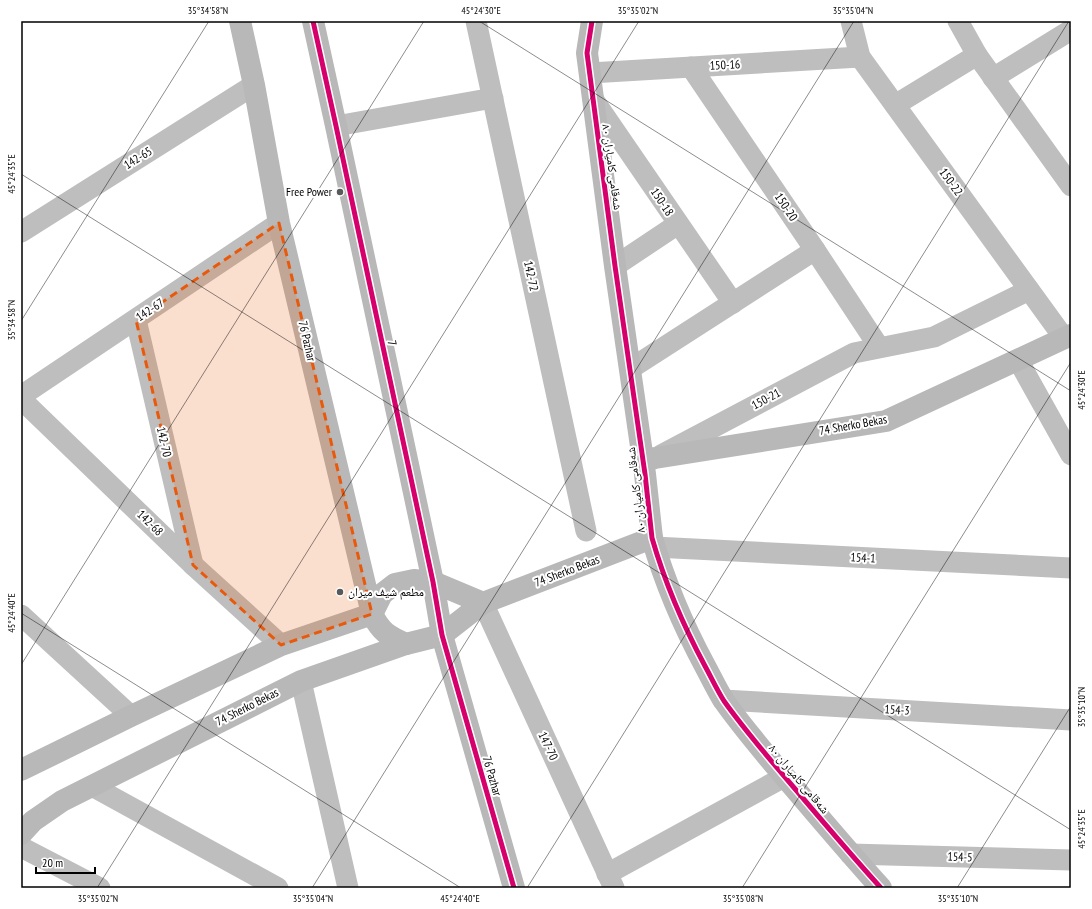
<svg xmlns="http://www.w3.org/2000/svg" width="1092" height="909" font-family="'PT Sans Narrow','Noto Naskh Arabic',sans-serif">
	<style>
		.lines { fill: none; stroke-linecap: round; stroke-linejoin: round }
		.street { stroke: #bebebe; stroke-width: 21 }
		.secondary { stroke: #b8b8b8; stroke-width: 22 }
		.cycleway-casing { stroke: #fff; stroke-width: 8 }
		.cycleway { stroke: #d6006c; stroke-width: 5 }
		.marked { fill: #e8590c; fill-opacity: 0.2; stroke: #e8590c; stroke-width: 3; stroke-dasharray: 8 5; stroke-linejoin: round }
		.ticks { fill: none; stroke: #000; stroke-width: 1; stroke-opacity: 0.45 }
		.poi-dot { fill: #595959; stroke: #fff; stroke-width: 1.5 }
		.labels { text-anchor: middle; stroke-width: 4; stroke-linejoin: round; paint-order: stroke }
		.street-label { font-size: 12px; fill: #000; stroke: #fff }
		.poi-label { font-size: 12px; fill: #000; stroke: #fff; text-anchor: end }
		.neatline { fill: none; stroke: #000; stroke-width: 1.5 }
		.ticks-label { font-size: 10px; text-anchor: middle; fill: #000 }
	</style>
	<rect width="100%" height="100%" fill="#fff"/>
	<g class="lines">
		<g class="street">
			<polyline points="476,21 586,531"/>
			<polyline points="851,21 860,57 1064,338"/>
			<polyline points="958,21 977,55 1071,186"/>
			<polyline points="691,67 815,250 879,347"/>
			<polyline points="590,73 860,57"/>
			<polyline points="993,78 1071,30"/>
			<polyline points="593,99 733,303"/>
			<polyline points="895,105 977,55"/>
			<polyline points="336,126 493,98"/>
			<polyline points="21,232 254,85"/>
			<polyline points="615,266 678,224"/>
			<polyline points="136,320 193,565"/>
			<polyline points="1018,360 1071,455"/>
			<polyline points="630,369 815,250"/>
			<polyline points="21,396 279,223"/>
			<polyline points="21,399 193,565 281,645"/>
			<polyline points="661,455 854,353 934,337 1029,290"/>
			<polyline points="654,547 1071,568"/>
			<polyline points="483,603 614,888"/>
			<polyline points="21,615 131,716"/>
			<polyline points="301,681 348,888"/>
			<polyline points="723,700 1071,720"/>
			<polyline points="92,786 278,888"/>
			<polyline points="21,847 100,888"/>
			<polyline points="850,854 1071,860"/>
			<polyline points="607,874 784,777"/>
		</g>
		<g class="secondary">
			<path d="M 240,21 L 254,85 L 279,223 L 372,614 C 381,632 388,636 406,644"/>
			<polyline points="313,21 336,126 433,582 442,635 514,888"/>
			<path d="M 592,21 L 587,53 L 615,266 L 645,474 L 652,538 C 665,583 683,625 705,666 C 711,677 717,690 724,701 C 746,732 771,761 796,790 C 824,823 852,856 881,888"/>
			<polyline points="643,461 655,458 886,421 1071,335"/>
			<polyline points="21,770 131,716 281,645 372,614 382,594 395,584 414,580 433,582 483,603"/>
			<polyline points="21,834 33,821 62,801 301,681 406,644 442,635 483,603 652,538"/>
		</g>
		<defs>
			<g id="cycleway">
				<polyline points="313,21 336,126 433,582 442,635 514,888"/>
				<path d="M 592,21 L 587,53 L 615,266 L 645,474 L 652,538 C 665,583 683,625 705,666 C 711,677 717,690 724,701 C 746,732 771,761 796,790 C 824,823 852,856 881,888"/>
			</g>
		</defs>
		<use href="#cycleway" class="cycleway-casing"/>
		<use href="#cycleway" class="cycleway"/>
	</g>
	<path class="marked" d="M 279,223 L 372,614 L 281,645 L 193,565 L 136,320 Z"/>
	<path class="ticks" d="M 479,21 L 1071,391M 21,174 L 1071,830M 21,321 L 209,21M 21,613 L 461,888M 21,665 L 424,21M 97,888 L 639,21M 312,888 L 854,21M 527,888 L 1069,21M 742,888 L 1071,362M 957,888 L 1071,706"/>
	<g class="poi-dot">
		<circle cx="340" cy="192" r="4"/>
		<circle cx="340" cy="592" r="4"/>
	</g>
	<g class="labels">
		<g class="street-label">
			<text transform="translate(725 65) rotate(-3)" y="4">150-16</text>
			<text transform="translate(138 158) rotate(-32)" y="4">142-65</text>
			<text transform="translate(612 167) rotate(82)" y="4">شەقامی کامیاران ٨٠</text>
			<text transform="translate(951 182) rotate(54)" y="4">150-22</text>
			<text transform="translate(662 202) rotate(56)" y="4">150-18</text>
			<text transform="translate(786 207) rotate(56)" y="4">150-20</text>
			<text transform="translate(531 276) rotate(78)" y="4">142-72</text>
			<text transform="translate(150 310) rotate(-34)" y="4">142-67</text>
			<text transform="translate(307 341) rotate(77)" y="4">76 Pazhar</text>
			<text transform="translate(392 343) rotate(78)" y="4">7</text>
			<text transform="translate(766 399) rotate(-28)" y="4">150-21</text>
			<text transform="translate(853 425) rotate(-10)" y="4">74 Sherko Bekas</text>
			<text transform="translate(164 442) rotate(77)" y="4">142-70</text>
			<text transform="translate(636 490) rotate(-97)" y="4">شەقامی کامیاران ٨٠</text>
			<text transform="translate(150 523) rotate(44)" y="4">142-68</text>
			<text transform="translate(863 558) rotate(3)" y="4">154-1</text>
			<text transform="translate(567 571) rotate(-21)" y="4">74 Sherko Bekas</text>
			<text transform="translate(247 707) rotate(-27)" y="4">74 Sherko Bekas</text>
			<text transform="translate(897 710) rotate(3)" y="4">154-3</text>
			<text transform="translate(548 746) rotate(65)" y="4">147-70</text>
			<text transform="translate(492 776) rotate(74)" y="4">76 Pazhar</text>
			<text transform="translate(799 779) rotate(50)" y="4">شەقامی کامیاران ٨٠</text>
			<text transform="translate(960 857) rotate(2)" y="4">154-5</text>
		</g>
		<g class="poi-label">
			<text x="332" y="196">Free Power</text>
			<text x="348" y="596" text-anchor="start">مطعم شيف ميران</text>
		</g>
	</g>
	<rect width="1092" height="909" fill="none" stroke="#ffffff" stroke-width="44"/>
	<path d="M36 867v6h59v-6" fill="none" stroke="#000000" stroke-width="2"/>
	<text x="42" y="867" font-size="12" fill="#000000" stroke="#ffffff" stroke-width="3" paint-order="stroke">20 m</text>
	<rect x="22" y="22" width="1048" height="865" class="neatline"/>
	<g class="ticks-label">
		<text x="208" y="14">35°34'58"N</text>
		<text x="481" y="14">45°24'30"E</text>
		<text x="638" y="14">35°35'02"N</text>
		<text x="853" y="14">35°35'04"N</text>
		<text transform="translate(11 174) rotate(-90)" y="4">45°24'35"E</text>
		<text transform="translate(11 320) rotate(-90)" y="4">35°34'58"N</text>
		<text transform="translate(1081 390) rotate(-90)" y="4">45°24'30"E</text>
		<text transform="translate(11 613) rotate(-90)" y="4">45°24'40"E</text>
		<text transform="translate(1081 707) rotate(-90)" y="4">35°35'10"N</text>
		<text transform="translate(1081 829) rotate(-90)" y="4">45°24'35"E</text>
		<text x="98" y="902">35°35'02"N</text>
		<text x="313" y="902">35°35'04"N</text>
		<text x="460" y="902">45°24'40"E</text>
		<text x="743" y="902">35°35'08"N</text>
		<text x="958" y="902">35°35'10"N</text>
	</g>
</svg>
